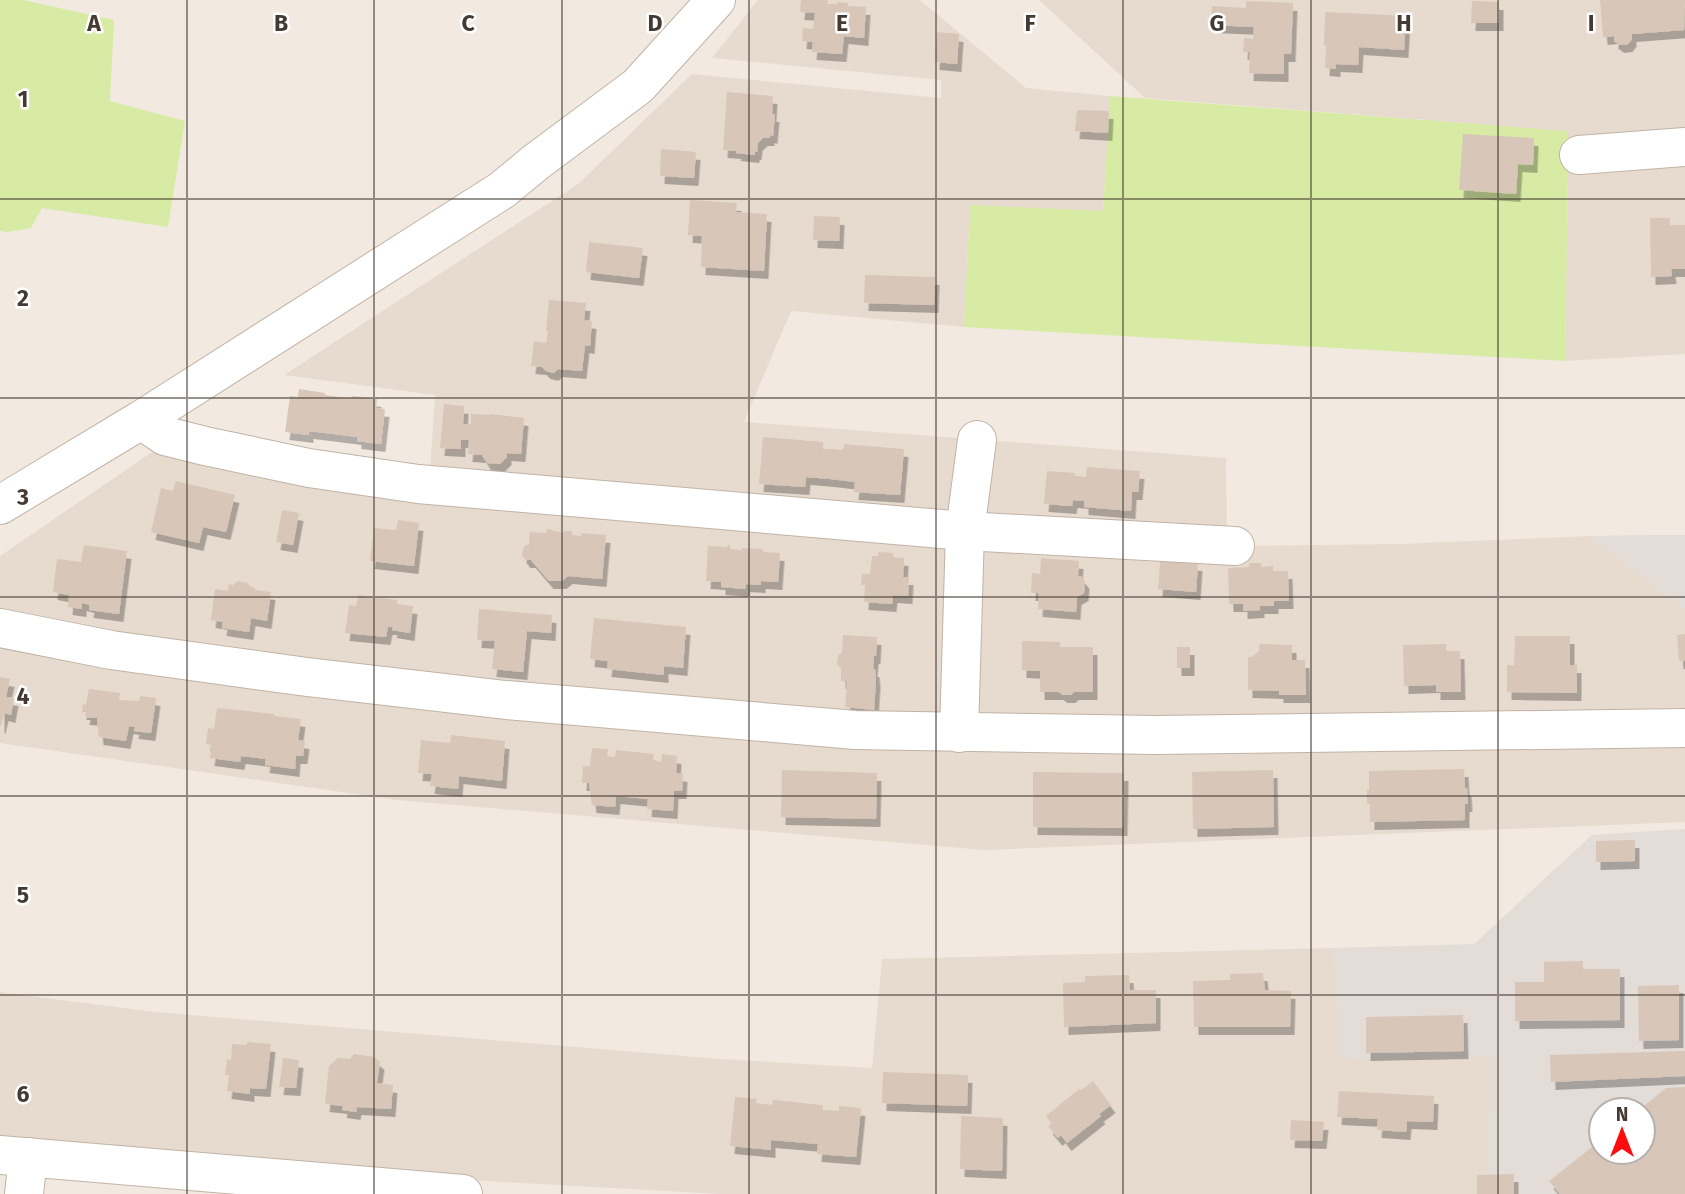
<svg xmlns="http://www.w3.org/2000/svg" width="1685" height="1194" font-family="'Fira Sans',sans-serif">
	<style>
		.residential { fill: #e7dbcf }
		.industrial { fill: #e4dcd7; fill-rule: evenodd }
		.green { fill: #d7eba5 }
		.building { fill: #d8c6b9; filter: url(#shadow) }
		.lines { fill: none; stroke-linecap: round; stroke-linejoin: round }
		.minor-casing { stroke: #c1b3a6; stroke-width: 40 }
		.minor { stroke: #fff; stroke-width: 38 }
		.grid { fill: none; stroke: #443a32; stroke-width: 2; stroke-opacity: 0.55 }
		.grid-label { font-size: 23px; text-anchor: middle; font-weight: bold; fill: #443a32; stroke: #fff; stroke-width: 5; stroke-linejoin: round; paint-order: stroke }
	</style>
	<defs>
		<filter id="shadow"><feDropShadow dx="4.5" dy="8" stdDeviation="0" flood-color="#0004"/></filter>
	</defs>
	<rect width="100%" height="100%" fill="#f2eae1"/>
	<g class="residential">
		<polygon points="758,0 920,0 1026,88 1110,96 1103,211 970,206 964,327 791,311 744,422 1226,458 1227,546 1399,544 1589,536 1685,610 1685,720 995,727 434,679 0,616 0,556 158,448 428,502 435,395 284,375 578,184 692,74 941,98 941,80 712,58"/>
		<polygon points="1039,0 1685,0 1685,354 1565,361 1568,169 1567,131 1145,98"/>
		<polygon points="0,637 410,700 1685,736 1685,822 984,850 397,800 0,743"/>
		<polygon points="1334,948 1340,1059 1491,1056 1486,1194 721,1194 484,1181 193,1154 0,1141 0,992 155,1012 720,1059 872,1068 882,959"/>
	</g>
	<g class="industrial">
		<polygon points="1685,535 1685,610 1589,536 1648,535"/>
		<path d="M 1685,829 L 1685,1194 L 1486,1194 L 1490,1057 L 1339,1059 L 1334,948 L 1474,944 L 1592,835 ZM 1601,1110 L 1643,1110 L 1643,1152 L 1601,1152 Z"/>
	</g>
	<g class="green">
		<polygon points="0,0 23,0 114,20 110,101 185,121 168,227 42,208 31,228 7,232 0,231"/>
		<polygon points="1110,96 1567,131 1568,169 1565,361 964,327 970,205 1103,211"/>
	</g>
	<g class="building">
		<polygon points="801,0 828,0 827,4 837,4 837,2 848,3 848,6 866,7 864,38 844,36 842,54 812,52 813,42 802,41 803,28 813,29 815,13 800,12"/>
		<polygon points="1600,0 1685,0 1684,30 1632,34 1632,39 1628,44 1620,45 1614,41 1614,36 1603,37"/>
		<polygon points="1246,1 1293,3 1291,54 1284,54 1284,74 1249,73 1250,52 1243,52 1244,38 1253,39 1254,27 1211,25 1212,6 1246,8"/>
		<polygon points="1472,1 1499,2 1499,23 1471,23"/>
		<polygon points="1325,12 1406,16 1404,50 1359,47 1358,65 1336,64 1336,69 1325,68 1326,46 1324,45"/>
		<polygon points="937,32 959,34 957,64 935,62"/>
		<polygon points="727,92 773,96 772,114 775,114 773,136 770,135 770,138 763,138 758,143 757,152 755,152 755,155 736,153 737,151 723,150"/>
		<polygon points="1077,110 1109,111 1108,133 1075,131"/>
		<polygon points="1463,134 1534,138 1533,165 1518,164 1516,194 1459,190"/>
		<polygon points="661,149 696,152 694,178 660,176"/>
		<polygon points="690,200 737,203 736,212 767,214 764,271 701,267 702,236 688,235"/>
		<polygon points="814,216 840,217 839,241 813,240"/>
		<polygon points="1650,218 1670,218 1670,225 1685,225 1685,269 1671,269 1672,276 1651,277"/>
		<polygon points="589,242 643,248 639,278 586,272"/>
		<polygon points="865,275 935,277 934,305 864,303"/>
		<polygon points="549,300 586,303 584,320 592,321 590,346 585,345 582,371 558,369 554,373 546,371 542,367 531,366 534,341 546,343 548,331 546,331"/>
		<polygon points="299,389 325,393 325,395 338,397 351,398 352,396 377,399 376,408 385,409 381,444 357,441 357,437 334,434 309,431 309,435 285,432 290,396 298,397"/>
		<polygon points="444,404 464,406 463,424 471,424 471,414 490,415 490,414 524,418 521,454 507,453 507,457 500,464 487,463 482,455 468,454 469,440 461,440 461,449 440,448"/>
		<polygon points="763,437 823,442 823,449 833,449 843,450 844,444 904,449 900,495 854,492 855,482 830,479 806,477 805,487 759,484"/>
		<polygon points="1087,467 1140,471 1138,492 1132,492 1131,511 1084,507 1084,501 1073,500 1072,506 1044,504 1047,471 1075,473 1075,476 1086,477"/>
		<polygon points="176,481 235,495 226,532 203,527 199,543 151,532 161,488 173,491"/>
		<polygon points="282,510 299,513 293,545 276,542"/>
		<polygon points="398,520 419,523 414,566 370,561 374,528 396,530"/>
		<polygon points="547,529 563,533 565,531 572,531 572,535 581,536 581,533 606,535 602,579 568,576 562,581 549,581 531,560 526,560 522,555 523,548 526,545 529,545 530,532 546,533"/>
		<polygon points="84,545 127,551 119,614 89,610 90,605 82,603 82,609 68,607 69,595 53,592 57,559 81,562"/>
		<polygon points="728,545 730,545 730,549 742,550 742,548 763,549 763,552 780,553 778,582 761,581 761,585 746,584 745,589 721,587 721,582 706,581 708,546 727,547"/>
		<polygon points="878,552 893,553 893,557 904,558 903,577 909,577 908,596 893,595 892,604 864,602 865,585 861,585 862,574 870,574 872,556 878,556"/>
		<polygon points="1041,558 1079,561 1078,576 1081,576 1085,581 1084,593 1077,597 1076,612 1038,609 1039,593 1031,593 1032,573 1040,574"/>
		<polygon points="1160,561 1198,563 1196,592 1158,589"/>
		<polygon points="1249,563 1261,563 1261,567 1273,566 1273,571 1288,571 1289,601 1274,601 1274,606 1260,606 1260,610 1243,611 1243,604 1229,604 1228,568 1249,567"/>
		<polygon points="238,581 247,583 251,587 255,588 255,590 271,592 267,621 251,618 249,632 222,628 223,622 211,620 215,589 228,591 229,584 233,585"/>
		<polygon points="358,595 397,600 397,604 413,606 410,633 392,630 393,627 388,627 386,637 345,633 349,605 356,606"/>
		<polygon points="479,609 552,615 551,633 527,631 523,672 492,669 495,641 477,640"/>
		<polygon points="594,618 686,627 683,668 664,666 664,675 607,669 608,661 590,659"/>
		<polygon points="1685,634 1685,661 1679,661 1677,635"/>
		<polygon points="843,635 877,637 876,656 874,656 873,669 875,669 876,680 874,710 845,707 847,681 841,681 841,669 837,664 838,656 842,652"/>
		<polygon points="1515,636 1570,636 1570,665 1577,665 1577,693 1507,692 1507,665 1514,665"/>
		<polygon points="1022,641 1060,642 1060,647 1093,647 1093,692 1074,692 1071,695 1063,695 1059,692 1040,692 1040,671 1022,670"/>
		<polygon points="1262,644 1292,645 1292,660 1305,660 1306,695 1279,695 1279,691 1248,690 1248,657 1252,657 1259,651 1259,645"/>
		<polygon points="1446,644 1446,651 1460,651 1461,692 1436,692 1436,685 1404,686 1403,645"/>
		<rect x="1177" y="647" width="13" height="21"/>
		<polygon points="0,677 10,679 6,697 14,698 11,715 4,713 1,726 0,725"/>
		<polygon points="89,689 120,693 119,700 139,701 140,696 156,698 151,733 134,731 135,727 129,726 126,741 99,737 97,718 85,717 86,712 82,712 83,704 86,705"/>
		<polygon points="217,708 274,714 274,716 301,719 298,740 305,741 303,756 296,756 295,769 265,765 266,759 241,756 240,762 210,758 212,745 206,744 208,728 214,729"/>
		<polygon points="451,735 505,741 502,781 459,776 458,789 430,786 432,774 418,773 421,740 450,743"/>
		<polygon points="592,748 608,749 607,757 615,757 616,750 654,754 653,760 661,762 662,754 677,756 676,773 683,774 682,791 674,791 673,811 647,809 648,799 616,796 615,807 592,805 589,783 582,783 583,766 590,766"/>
		<polygon points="1464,769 1465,788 1467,788 1468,804 1465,804 1465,820 1370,822 1370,804 1367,804 1367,790 1369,790 1369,771"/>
		<polygon points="782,770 877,773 876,819 781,817"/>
		<polygon points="1273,770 1274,827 1193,829 1192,772"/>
		<polygon points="1033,772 1124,773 1123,828 1033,827"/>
		<polygon points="1635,840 1635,861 1596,862 1596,841"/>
		<polygon points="1583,961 1583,969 1620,969 1620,1020 1515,1021 1515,982 1544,982 1544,962"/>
		<polygon points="1263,973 1265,990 1291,991 1290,1027 1194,1027 1193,981 1230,980 1230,974"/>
		<polygon points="1129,975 1130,990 1156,990 1156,1023 1064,1027 1063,983 1085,982 1085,976"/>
		<polygon points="1679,985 1679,1040 1639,1041 1638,986"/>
		<polygon points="1463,1015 1464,1051 1366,1053 1366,1017"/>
		<polygon points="247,1042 271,1044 266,1089 250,1088 250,1094 227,1091 229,1075 225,1075 227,1059 231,1060 232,1044 247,1045"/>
		<polygon points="1685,1051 1685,1076 1551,1082 1550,1055"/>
		<polygon points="354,1054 374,1057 380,1062 377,1083 393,1085 391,1109 357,1107 356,1112 342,1110 343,1106 325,1104 329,1066 338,1058 350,1059"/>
		<polygon points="283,1058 299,1060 296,1088 279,1087"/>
		<polygon points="883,1072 968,1075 967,1106 882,1103"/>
		<polygon points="1093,1081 1111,1105 1099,1114 1101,1116 1067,1143 1061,1135 1058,1138 1048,1126 1052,1124 1046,1116 1079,1089 1081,1090"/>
		<polygon points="1685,1087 1685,1194 1560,1194 1549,1181 1601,1140 1601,1152 1643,1152 1643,1110 1639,1110 1666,1088"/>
		<polygon points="1339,1091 1434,1096 1433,1122 1407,1121 1406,1132 1377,1130 1378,1119 1337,1117"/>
		<polygon points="735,1097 757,1099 756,1103 772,1105 773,1100 775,1100 821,1105 823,1105 823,1110 839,1111 839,1106 861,1108 856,1157 817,1154 818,1144 771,1140 771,1150 730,1146"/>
		<polygon points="961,1116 1003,1118 1002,1171 960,1169"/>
		<polygon points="1291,1120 1324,1122 1322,1141 1290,1140"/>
		<polygon points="1514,1174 1514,1194 1477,1194 1477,1175"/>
	</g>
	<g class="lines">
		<defs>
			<g id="minor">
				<polyline points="1579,155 1685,147"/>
				<polyline points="141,420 165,436 205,446 309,468 418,484 965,531 1235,546"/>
				<polyline points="0,505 141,420 502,190 536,162 638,86 716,0"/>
				<polyline points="0,628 111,650 307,677 506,700 855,730 1156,735 1685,728"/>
				<polyline points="959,733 965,531 977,440"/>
				<polyline points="0,1155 463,1194"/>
				<polyline points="24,1194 28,1157"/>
			</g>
		</defs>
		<use href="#minor" class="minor-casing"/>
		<use href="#minor" class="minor"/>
	</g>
	<path class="grid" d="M 187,0 L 187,1194M 374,0 L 374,1194M 562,0 L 562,1194M 749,0 L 749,1194M 936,0 L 936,1194M 1123,0 L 1123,1194M 1311,0 L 1311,1194M 1498,0 L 1498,1194M 0,199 L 1685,199M 0,398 L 1685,398M 0,597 L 1685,597M 0,796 L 1685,796M 0,995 L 1685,995"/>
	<g class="grid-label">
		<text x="94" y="31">A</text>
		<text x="281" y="31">B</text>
		<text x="468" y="31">C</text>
		<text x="655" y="31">D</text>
		<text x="842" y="31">E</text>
		<text x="1030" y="31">F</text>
		<text x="1217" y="31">G</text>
		<text x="1404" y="31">H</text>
		<text x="1591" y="31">I</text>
		<text x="23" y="107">1</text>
		<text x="23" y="306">2</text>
		<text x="23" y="505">3</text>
		<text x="23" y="704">4</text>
		<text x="23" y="903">5</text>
		<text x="23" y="1102">6</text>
	</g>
	<g transform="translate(1622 1131)"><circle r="33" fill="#ffffff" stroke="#b4b0ad" stroke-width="2"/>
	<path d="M0-5L12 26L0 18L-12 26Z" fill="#ff0c0f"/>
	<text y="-10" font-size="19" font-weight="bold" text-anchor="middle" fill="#443a32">N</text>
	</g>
</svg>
